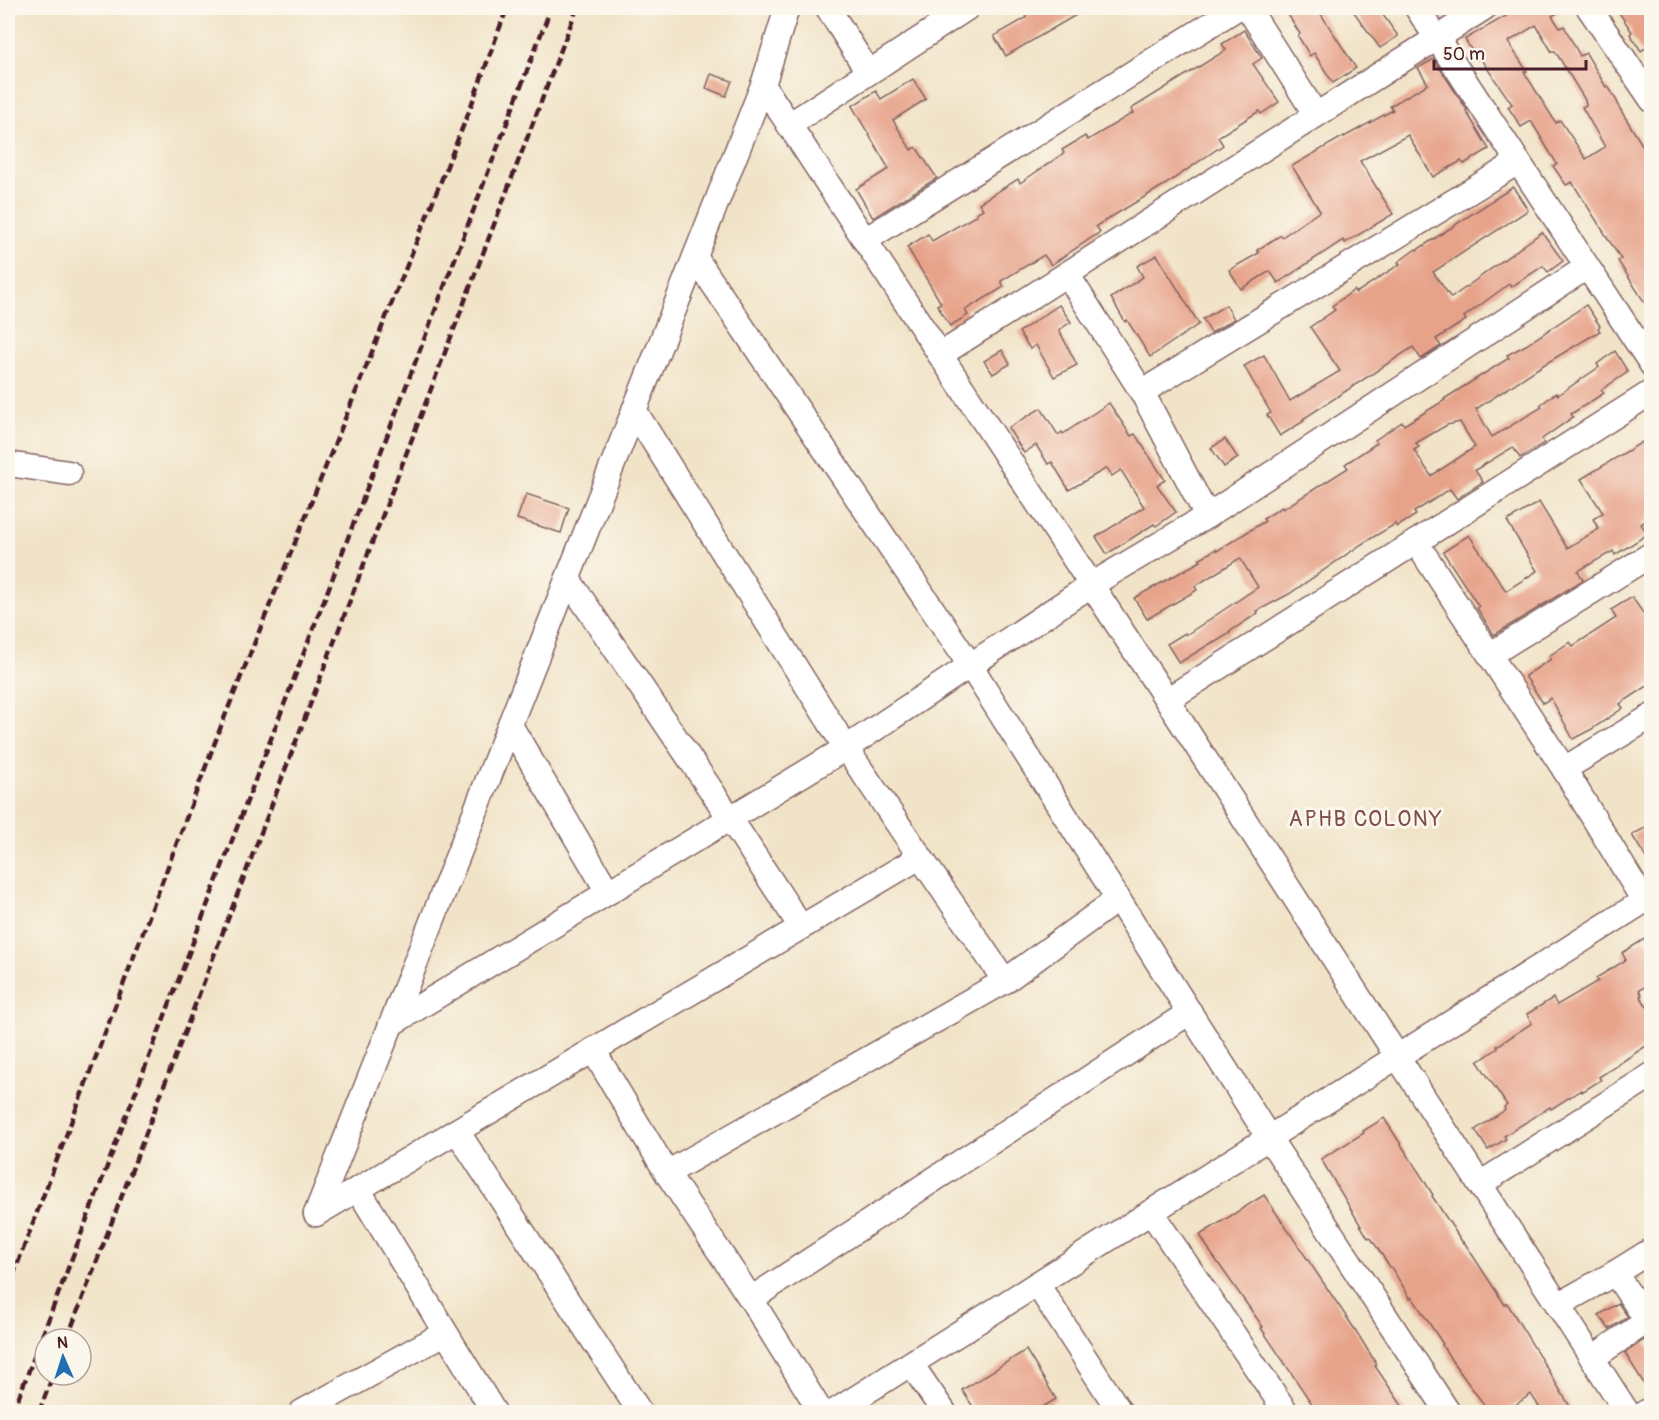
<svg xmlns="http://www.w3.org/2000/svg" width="1659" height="1420" font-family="Pangolin,sans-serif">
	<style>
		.building { fill: #e7a38a; fill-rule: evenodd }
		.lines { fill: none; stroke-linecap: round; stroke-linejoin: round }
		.street-casing { stroke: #846462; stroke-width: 27 }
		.street { stroke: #fff; stroke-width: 24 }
		.rail { stroke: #4a1f2b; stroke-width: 4.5; stroke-dasharray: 9 4.5; stroke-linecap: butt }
		.labels { text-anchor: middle; stroke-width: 6; stroke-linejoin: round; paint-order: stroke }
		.quarter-label { font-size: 22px; letter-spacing: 1.5px; fill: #814d4c; stroke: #fbf7ec }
	</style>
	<rect width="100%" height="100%" fill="#fbf7ec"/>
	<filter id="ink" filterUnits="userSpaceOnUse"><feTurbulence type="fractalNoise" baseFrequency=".0167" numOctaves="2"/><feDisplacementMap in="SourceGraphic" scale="12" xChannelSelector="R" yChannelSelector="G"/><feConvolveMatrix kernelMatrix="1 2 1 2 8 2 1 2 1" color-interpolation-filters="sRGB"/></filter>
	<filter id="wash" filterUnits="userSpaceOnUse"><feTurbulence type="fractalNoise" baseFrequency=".008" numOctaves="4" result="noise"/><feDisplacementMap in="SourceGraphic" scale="24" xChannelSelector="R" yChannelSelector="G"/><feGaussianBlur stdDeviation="1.35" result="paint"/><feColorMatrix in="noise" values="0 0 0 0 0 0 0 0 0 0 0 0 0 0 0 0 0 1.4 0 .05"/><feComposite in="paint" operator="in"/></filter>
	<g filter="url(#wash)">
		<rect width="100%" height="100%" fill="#f1e3c7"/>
		<g id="blocks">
			<g class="building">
				<polygon points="1038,8 1088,8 1006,56 994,36 1026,18 1025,15"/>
				<polygon points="1284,8 1317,8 1356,68 1333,83 1314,53 1310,56 1298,36 1300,34"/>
				<polygon points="1351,8 1378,8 1398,36 1380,48"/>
				<path d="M 1520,8 L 1566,8 L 1552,16 L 1560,28 L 1564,26 L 1580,56 L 1586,53 L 1606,87 L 1608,86 L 1618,103 L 1617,104 L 1652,161 L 1652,314 L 1618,261 L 1621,259 L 1572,182 L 1566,185 L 1553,166 L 1557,164 L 1531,121 L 1521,127 L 1508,107 L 1512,104 L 1480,58 L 1477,60 L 1465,39 ZM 1536,25 L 1552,52 L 1555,51 L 1585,100 L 1586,105 L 1582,107 L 1605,147 L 1586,159 L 1560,120 L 1556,123 L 1524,72 L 1527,71 L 1508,42 Z"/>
				<polygon points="1616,8 1652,8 1652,44 1641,51 1630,34 1632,32"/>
				<polygon points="1244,30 1262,58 1253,64 1279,102 1261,114 1259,111 1218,137 1223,145 1166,184 1096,226 1100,232 1051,265 1044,255 1001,281 1004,287 965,310 968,315 950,326 937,305 941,303 907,247 928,234 932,241 977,215 976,213 983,209 979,203 1018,179 1020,183 1064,153 1062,150 1085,136 1088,140 1133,113 1131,109 1226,50 1222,44"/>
				<polygon points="1434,59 1467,110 1466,111 1489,149 1464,164 1461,161 1433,177 1408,135 1360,161 1393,214 1345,243 1343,240 1278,283 1270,271 1241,289 1229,270 1259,253 1257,250 1281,235 1282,237 1320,211 1292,166 1344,136 1344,137 1393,110 1390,106 1428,84 1418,68"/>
				<polygon points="711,74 732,81 726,96 706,88"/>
				<polygon points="913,79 926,99 893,120 911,150 916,147 937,178 873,218 856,189 889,169 852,106 876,91 881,99"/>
				<polygon points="1513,187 1528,210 1527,211 1433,272 1451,298 1542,232 1563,261 1548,272 1543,266 1511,287 1509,284 1464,317 1466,320 1436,339 1441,346 1421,359 1413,347 1303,419 1304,421 1280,436 1267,415 1271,413 1244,366 1264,355 1290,401 1340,371 1310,327 1335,310 1332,306 1354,290 1356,293 1400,264 1398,262 1416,249 1417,250"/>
				<polygon points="1157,255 1199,324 1150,357 1127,320 1125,322 1111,298 1143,277 1137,266"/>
				<polygon points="1059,305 1071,322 1059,330 1077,365 1054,377 1036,345 1030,349 1019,332"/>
				<polygon points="1226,305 1234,319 1211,333 1203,319"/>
				<path d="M 1586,305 L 1600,326 L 1598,328 L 1600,331 L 1540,367 L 1476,409 L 1492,437 L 1542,407 L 1540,405 L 1556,393 L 1558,395 L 1599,367 L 1597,364 L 1615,351 L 1628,372 L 1601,390 L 1604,393 L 1571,414 L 1573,417 L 1542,439 L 1544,443 L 1520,458 L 1513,447 L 1475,470 L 1483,482 L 1467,492 L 1457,499 L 1450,489 L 1414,512 L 1416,515 L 1397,527 L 1395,524 L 1362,544 L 1289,594 L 1257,611 L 1258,613 L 1229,632 L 1230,633 L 1214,643 L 1213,642 L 1179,663 L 1167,644 L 1185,633 L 1186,635 L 1258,587 L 1240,558 L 1195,586 L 1197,590 L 1147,619 L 1134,598 L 1201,561 L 1199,559 L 1216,549 L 1217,551 L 1265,521 L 1263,519 L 1282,507 L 1283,509 L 1348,468 L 1345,464 L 1377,443 L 1375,440 L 1402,422 L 1404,425 L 1445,400 L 1444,399 L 1509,358 L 1507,355 L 1526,345 ZM 1460,422 L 1475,447 L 1431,476 L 1414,450 L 1419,447 L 1416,443 L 1447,425 Z"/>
				<polygon points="1002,350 1010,364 993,374 984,361"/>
				<polygon points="1109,403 1131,436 1135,434 1165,480 1157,485 1176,512 1156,526 1154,524 1107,554 1096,537 1144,507 1121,470 1112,476 1107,468 1069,490 1052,462 1048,464 1036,445 1024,453 1008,428 1041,408 1058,435 1062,432 1063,434"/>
				<polygon points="1652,436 1652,517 1641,524 1648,534 1615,555 1613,551 1578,571 1583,580 1494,635 1477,608 1479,607 1443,552 1469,535 1506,591 1537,571 1507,521 1539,502 1567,548 1599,529 1593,519 1603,513 1581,479"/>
				<polygon points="1225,439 1238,458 1224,467 1211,448"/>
				<polygon points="526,494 569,508 561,533 517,519"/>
				<polygon points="1632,597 1652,626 1652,683 1620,704 1623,708 1592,729 1573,739 1551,698 1543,703 1525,676 1551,659 1549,656 1570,642 1573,646 1616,618 1611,610"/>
				<polygon points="1652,824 1652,868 1632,835"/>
				<polygon points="1646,938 1652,947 1652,983 1639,990 1642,995 1640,996 1652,1014 1652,1042 1599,1077 1601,1080 1582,1092 1581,1090 1551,1109 1550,1107 1504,1136 1506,1139 1488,1150 1475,1130 1505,1110 1504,1107 1507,1105 1478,1062 1498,1048 1497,1046 1532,1023 1527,1014 1553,998 1557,1005 1598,981 1596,978 1626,960 1622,953"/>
				<polygon points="1384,1118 1420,1174 1433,1195 1432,1196 1463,1243 1464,1242 1505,1305 1507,1303 1574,1413 1543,1413 1531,1394 1504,1413 1490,1413 1452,1361 1442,1345 1443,1344 1412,1297 1410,1298 1391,1267 1390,1267 1370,1237 1368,1238 1321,1159 1364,1133 1363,1131"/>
				<polygon points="1264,1195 1356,1331 1377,1365 1375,1366 1407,1413 1318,1413 1261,1328 1263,1327 1211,1253 1200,1235"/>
				<polygon points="1618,1303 1628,1317 1609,1329 1599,1315"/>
				<polygon points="1644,1340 1652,1352 1651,1395 1625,1353"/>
				<polygon points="1026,1350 1056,1399 1033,1413 977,1413 962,1390"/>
			</g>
		</g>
	</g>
	<g filter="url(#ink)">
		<use href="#blocks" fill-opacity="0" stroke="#846462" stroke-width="1.5"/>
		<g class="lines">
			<defs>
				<g id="street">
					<polyline points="828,8 868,72"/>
					<polyline points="1248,8 1316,115"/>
					<polyline points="1417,8 1652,365"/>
					<polyline points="1589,8 1652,100"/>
					<polyline points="763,85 1167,700 1627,1412"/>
					<polyline points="789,125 967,8"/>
					<polyline points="865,240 1237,8"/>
					<polyline points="695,257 970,665 1269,1138 1448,1412"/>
					<polyline points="1067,274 1142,392 1207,516"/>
					<polyline points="940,355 1484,8"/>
					<polyline points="1142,392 1518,162"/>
					<polyline points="634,410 846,748 1005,981"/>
					<polyline points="8,464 69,473"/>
					<polyline points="1416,542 1564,769 1644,901"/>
					<polyline points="568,579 730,818 801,927"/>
					<polyline points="1491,654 1652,554"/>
					<polyline points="1167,700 1652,392"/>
					<polyline points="510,725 608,892"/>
					<polyline points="1564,769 1652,716"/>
					<polyline points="391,1024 846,748 1091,585 1207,516 1587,267"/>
					<polyline points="593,1050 667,1173 751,1299 821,1412"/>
					<polyline points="457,1131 640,1412"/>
					<polyline points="667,1173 1005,981 1118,899"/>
					<polyline points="1480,1184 1652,1075"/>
					<polyline points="358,1189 494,1412"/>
					<polyline points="1151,1212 1286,1412"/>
					<polyline points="316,1214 763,85 787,8"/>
					<polyline points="316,1214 920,857"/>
					<polyline points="1615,1273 1652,1328"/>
					<polyline points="1037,1284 1120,1412"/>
					<polyline points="751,1299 1190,1012"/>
					<polyline points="1558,1305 1615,1273 1652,1250"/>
					<polyline points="1592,1358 1652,1318"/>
					<polyline points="911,1364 944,1412"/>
					<polyline points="302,1412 445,1333"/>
					<polyline points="834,1412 1652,896"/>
					<polyline points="1646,1412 1652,1409"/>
				</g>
			</defs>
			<use href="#street" class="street-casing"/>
			<use href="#street" class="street"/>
			<g class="rail">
				<polyline points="8,1289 223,721 468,114 507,8"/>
				<polyline points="67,1339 577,8"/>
				<polyline points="13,1412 551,8"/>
				<polyline points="39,1412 53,1375"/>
			</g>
		</g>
	</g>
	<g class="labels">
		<g class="quarter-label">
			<text x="1366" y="826">APHB COLONY</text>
		</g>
	</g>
	<rect width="1659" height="1420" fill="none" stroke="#fbf7ec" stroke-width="30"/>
	<g transform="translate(63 1357) rotate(357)"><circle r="28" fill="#fbf7ec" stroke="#b4a19f" stroke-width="1.5"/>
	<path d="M0-4.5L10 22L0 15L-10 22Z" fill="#1f6fb2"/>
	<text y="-9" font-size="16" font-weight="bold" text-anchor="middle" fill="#4a1f2b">N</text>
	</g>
	<path d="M1434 60v9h152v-9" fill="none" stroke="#4a1f2b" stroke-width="3"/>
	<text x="1443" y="60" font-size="18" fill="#4a1f2b" stroke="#fbf7ec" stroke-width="4.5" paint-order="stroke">50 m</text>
</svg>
